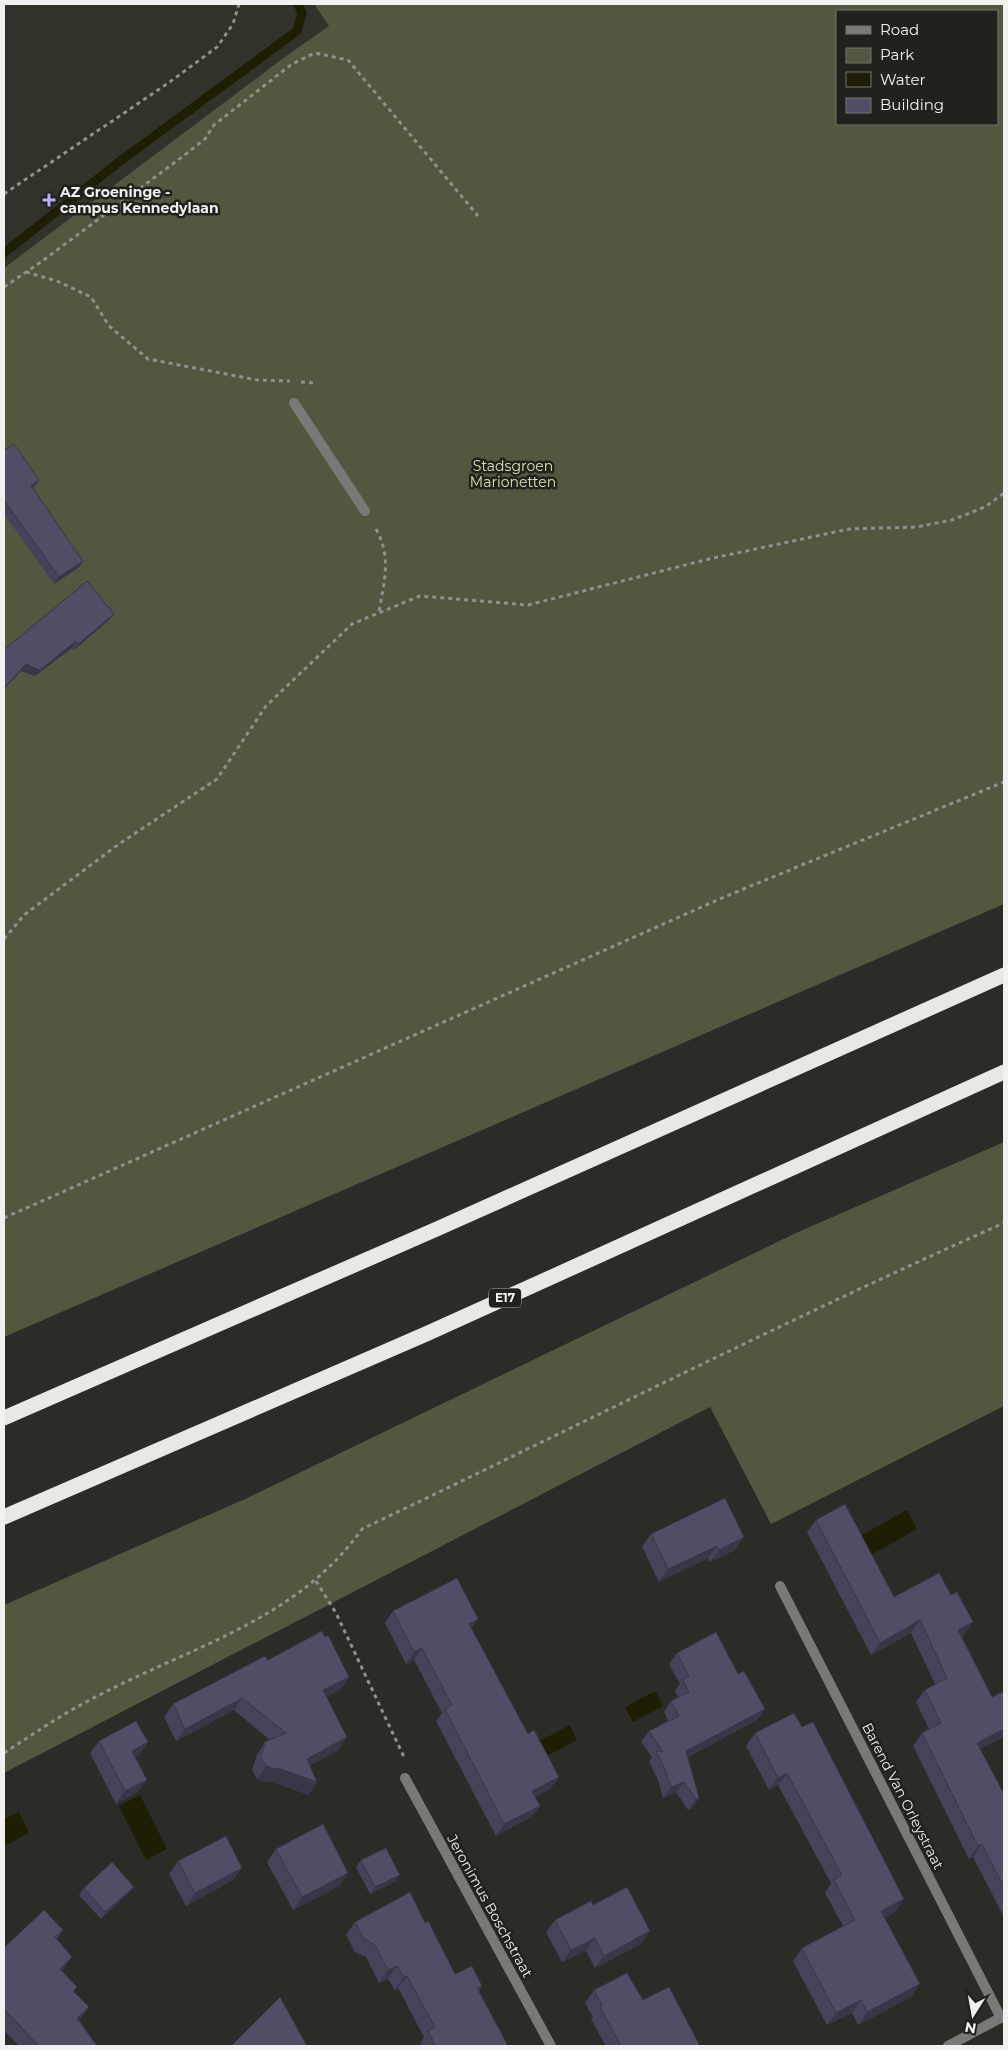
<svg xmlns="http://www.w3.org/2000/svg" width="1008" height="2050" font-family="Montserrat,sans-serif">
	<style>
		.built { fill: #313229 }
		.green { fill: #545640; fill-rule: evenodd }
		.water { fill: #1d1e04 }
		.lines { fill: none; stroke-linecap: round; stroke-linejoin: round }
		.stream { stroke: #1d1e04; stroke-width: 9 }
		.path { stroke: #90908d; stroke-width: 3; stroke-dasharray: 4 4; stroke-linecap: butt }
		.lane { stroke: #797a78; stroke-width: 10 }
		.street { stroke: #797a78; stroke-width: 10 }
		.highway { stroke: #e8e9e4; stroke-width: 15 }
		.wall { fill: #474259 }
		.shaded-wall { fill: #393648 }
		.building { fill: #524d67; stroke: #393648 }
		.poi-dot { fill: #bcaaf5; stroke: #21211e; stroke-width: 2 }
		.labels { text-anchor: middle; stroke-width: 5; stroke-linejoin: round; paint-order: stroke }
		.shield { fill: #21211e; stroke: #b3b3b0; stroke-width: 1 }
		.shield-label { font-size: 12px; font-weight: bold; fill: #f1f1ef }
		.poi-label { font-size: 14px; font-weight: bold; fill: #f1f1ef; stroke: #21211e; text-anchor: start }
		.park-label { font-size: 14px; fill: #dce2aa; stroke: #21211e }
		.street-label { font-size: 14px; fill: #f1f1ef; stroke: #21211e }
	</style>
	<rect width="100%" height="100%" fill="#2b2b28"/>
	<polygon class="built" points="4,4 314,4 330,26 4,268"/>
	<g class="green">
		<path d="M 314,4 L 1004,4 L 1004,904 L 4,1337 L 4,268 L 289,54 L 329,26 ZM 837,11 L 997,11 L 997,124 L 837,124 Z"/>
		<polygon points="1004,1142 1004,1406 771,1524 710,1407 4,1773 4,1605 245,1499 796,1233"/>
	</g>
	<g class="water">
		<polygon points="907,1510 917,1529 871,1555 860,1536"/>
		<polygon points="655,1691 663,1706 633,1722 625,1707"/>
		<polygon points="570,1725 577,1740 543,1758 536,1743"/>
		<polygon points="140,1795 167,1849 146,1860 119,1806"/>
		<polygon points="19,1812 29,1833 4,1846 4,1819"/>
	</g>
	<g class="lines">
		<polyline class="stream" points="4,253 119,162 297,31 302,13 298,4"/>
		<g class="path">
			<polyline points="4,194 167,84 217,47 233,24 239,4"/>
			<polyline points="26,272 57,281 91,297 109,326 148,359 257,380 290,381"/>
			<polyline points="4,287 41,262 182,157 205,139 214,125 292,64 315,53 348,60 478,216"/>
			<polyline points="301,382 314,383"/>
			<path d="M 376,529 C 392,558 384,581 379,612"/>
			<polyline points="4,939 24,915 119,844 217,779 266,706 352,624 420,596 528,605 709,559 849,529 916,527 952,520 985,507 1004,493"/>
			<polyline points="4,1218 724,897 1004,782"/>
			<polyline points="316,1581 336,1613 404,1757"/>
			<path d="M 4,1753 C 32,1735 59,1716 88,1701 C 185,1648 295,1623 362,1529 C 576,1427 788,1319 1004,1223"/>
		</g>
		<polyline class="lane" points="294,403 365,511"/>
		<g class="street">
			<polyline points="780,1586 1001,2018"/>
			<polyline points="405,1778 551,2046"/>
			<polyline points="948,2046 1004,2016"/>
		</g>
		<g class="highway">
			<polyline points="4,1418 439,1228 1004,975"/>
			<polyline points="4,1517 426,1334 1004,1072"/>
		</g>
	</g>
	<g class="wall">
		<polygon points="4,450 34,487 33,488 83,561 78,568 54,584 4,514"/>
		<polygon points="109,620 74,650 72,648 35,676 21,671 4,650"/>
		<polygon points="725,1498 735,1550 710,1562 708,1558 659,1582 642,1547 651,1534"/>
		<polygon points="816,1520 894,1597 964,1635 961,1637 980,1750 1004,1794 1004,1917 973,1857 969,1859 913,1746 922,1733 929,1729 916,1702 925,1690 935,1684 911,1633 871,1655 807,1532"/>
		<polygon points="393,1611 472,1629 528,1734 559,1777 550,1789 535,1797 540,1806 531,1817 496,1836 436,1721 442,1713 414,1660 406,1664 385,1623"/>
		<polygon points="325,1637 349,1677 341,1689 326,1697 339,1750 310,1765 309,1795 269,1781 266,1782 257,1779 252,1770 257,1755 265,1742 270,1740 234,1710 176,1741 164,1717 173,1704 268,1660"/>
		<polygon points="677,1653 738,1674 765,1709 757,1720 688,1757 699,1798 692,1808 688,1810 676,1792 663,1798 658,1780 649,1762 652,1757 641,1742 649,1731 668,1721 664,1712 671,1701 678,1698 675,1690 680,1684 669,1664"/>
		<polygon points="802,1727 904,1899 895,1912 884,1918 911,1997 858,2025 852,2013 827,2025 793,1961 802,1948 843,1926 825,1893 831,1883 778,1785 769,1790 746,1746 755,1733"/>
		<polygon points="99,1741 148,1742 139,1755 135,1757 138,1792 116,1804 90,1753"/>
		<polygon points="276,1849 348,1873 339,1886 293,1910 267,1862"/>
		<polygon points="361,1860 396,1881 370,1894 356,1867"/>
		<polygon points="178,1861 242,1868 233,1880 186,1906 169,1874"/>
		<polygon points="84,1888 129,1893 101,1919 79,1895"/>
		<polygon points="593,1905 641,1944 595,1968 586,1951 562,1962 546,1932 555,1920"/>
		<polygon points="355,1922 425,1923 455,1974 482,1986 479,1990 508,2046 421,2046 420,2044 424,2037 398,1988 395,1990 388,1979 379,1983 366,1957 355,1952 346,1935"/>
		<polygon points="63,1930 57,1939 63,1970 62,1971 77,1987 74,1992 89,2007 79,2021 97,2046 19,2046 4,2030 4,1948"/>
		<polygon points="594,1990 643,2000 700,2046 606,2046 591,2019 593,2017 585,2003"/>
	</g>
	<g class="shaded-wall">
		<polygon points="39,480 34,487 26,493 31,486"/>
		<polygon points="83,561 78,568 54,584 59,577"/>
		<polygon points="114,614 109,620 74,650 78,644"/>
		<polygon points="76,641 72,648 35,676 21,671 4,689 4,688 26,664"/>
		<polygon points="744,1537 735,1550 710,1562 719,1550"/>
		<polygon points="717,1546 708,1558 659,1582 668,1569"/>
		<polygon points="478,1619 470,1631 469,1624"/>
		<polygon points="920,1620 911,1633 871,1655 880,1643"/>
		<polygon points="973,1622 964,1635 949,1643 958,1630"/>
		<polygon points="422,1648 414,1660 406,1664 414,1652"/>
		<polygon points="349,1677 341,1689 314,1703 323,1690"/>
		<polygon points="242,1698 234,1710 176,1741 185,1729"/>
		<polygon points="765,1709 757,1720 679,1761 686,1751"/>
		<polygon points="1004,1729 1004,1737 968,1756 977,1743"/>
		<polygon points="347,1737 339,1750 298,1772 307,1759"/>
		<polygon points="148,1742 139,1755 123,1763 132,1751"/>
		<polygon points="266,1766 278,1768 317,1782 309,1795 269,1781 266,1782 257,1779"/>
		<polygon points="787,1773 778,1785 769,1790 778,1778"/>
		<polygon points="559,1777 550,1789 524,1803 532,1791"/>
		<polygon points="147,1780 138,1792 116,1804 125,1791"/>
		<polygon points="684,1782 676,1792 663,1798 671,1787"/>
		<polygon points="699,1798 692,1808 688,1810 696,1799"/>
		<polygon points="540,1806 531,1817 496,1836 504,1824"/>
		<polygon points="982,1844 973,1857 969,1859 978,1846"/>
		<polygon points="242,1868 233,1880 186,1906 195,1893"/>
		<polygon points="348,1873 339,1886 293,1910 302,1897"/>
		<polygon points="400,1875 396,1881 370,1894 375,1887"/>
		<polygon points="134,1887 129,1893 101,1919 105,1912"/>
		<polygon points="904,1899 895,1912 872,1924 881,1911"/>
		<polygon points="650,1931 641,1944 595,1968 604,1956"/>
		<polygon points="595,1938 586,1951 562,1962 571,1950"/>
		<polygon points="72,1957 63,1970 51,1981 60,1969"/>
		<polygon points="397,1966 388,1979 379,1983 388,1970"/>
		<polygon points="407,1976 398,1988 395,1990 404,1977"/>
		<polygon points="920,1984 911,1997 858,2025 867,2012"/>
		<polygon points="861,2000 852,2013 827,2025 836,2013"/>
		<polygon points="89,2007 81,2019 69,2031 77,2018"/>
	</g>
	<g class="building">
		<polygon points="14,444 39,480 31,486 83,561 59,577 4,500 4,450"/>
		<polygon points="87,581 114,614 78,644 76,641 40,670 26,664 4,688 4,650"/>
		<polygon points="725,1498 744,1537 719,1550 717,1546 668,1569 651,1534"/>
		<polygon points="845,1504 894,1597 939,1573 951,1595 957,1592 973,1622 958,1630 992,1697 1002,1692 1004,1696 1004,1729 977,1743 1004,1794 1004,1887 982,1844 978,1846 922,1733 941,1723 925,1690 947,1678 920,1620 880,1643 816,1520"/>
		<polygon points="457,1578 478,1619 469,1624 528,1734 534,1730 559,1777 532,1791 540,1806 504,1824 445,1709 452,1705 422,1648 414,1652 393,1611"/>
		<polygon points="322,1631 325,1637 328,1635 349,1677 323,1690 347,1737 307,1759 317,1782 278,1768 275,1769 266,1766 261,1757 265,1742 286,1733 242,1698 185,1729 173,1704 265,1656 268,1660"/>
		<polygon points="716,1632 738,1674 744,1671 765,1709 686,1751 699,1798 696,1799 684,1782 671,1787 665,1769 656,1751 663,1752 649,1731 679,1716 671,1701 689,1692 683,1680 689,1676 677,1653"/>
		<polygon points="794,1713 802,1727 813,1722 904,1899 881,1911 920,1984 867,2012 861,2000 836,2013 802,1948 855,1920 834,1880 842,1875 787,1773 778,1778 755,1733"/>
		<polygon points="136,1721 148,1742 132,1751 147,1780 125,1791 99,1741"/>
		<polygon points="323,1824 348,1873 302,1897 276,1849"/>
		<polygon points="226,1836 242,1868 195,1893 178,1861"/>
		<polygon points="386,1848 400,1875 375,1887 361,1860"/>
		<polygon points="112,1862 134,1887 105,1912 84,1888"/>
		<polygon points="627,1887 650,1931 604,1956 595,1938 571,1950 555,1920 591,1901 593,1905"/>
		<polygon points="410,1892 425,1923 428,1921 455,1974 472,1966 482,1986 477,1988 508,2046 436,2046 428,2031 435,2027 407,1976 404,1977 397,1966 388,1970 375,1945 364,1939 355,1922"/>
		<polygon points="44,1910 63,1930 55,1937 72,1957 60,1969 77,1987 73,1991 89,2007 77,2018 97,2046 39,2046 4,2009 4,1948"/>
		<polygon points="627,1973 643,2000 669,1987 700,2046 621,2046 600,2007 602,2005 594,1990"/>
		<polygon points="280,1997 307,2046 231,2046"/>
	</g>
	<path class="poi-dot" d="M46.5 192.5h5v5h5v5h-5v5h-5v-5h-5v-5h5z"/>
	<g class="labels">
		<rect class="shield" x="489" y="1288.5" width="32" height="19" rx="4"/>
		<g class="shield-label">
			<text x="505" y="1302">E17</text>
		</g>
		<g class="poi-label">
			<text x="60" y="197">AZ Groeninge -<tspan x="60" dy="16">campus Kennedylaan</tspan></text>
		</g>
		<g class="park-label">
			<text x="513" y="471">Stadsgroen<tspan x="513" dy="16">Marionetten</tspan></text>
		</g>
		<g class="street-label">
			<text transform="translate(903 1796) rotate(63)" y="5">Barend Van Orleystraat</text>
			<text transform="translate(490 1906) rotate(61)" y="5">Jeronimus Boschstraat</text>
		</g>
	</g>
	<rect width="1008" height="2050" fill="none" stroke="#f1f1ef" stroke-width="10"/>
	<rect x="836" y="10" width="162" height="115" fill="#21211e" stroke="#747472"/>
	<rect x="846" y="26" width="25" height="8" fill="#797a78" stroke="#747472"/>
	<text x="880" y="35" font-size="15" fill="#f1f1ef">Road</text>
	<rect x="846" y="48" width="25" height="15" fill="#545640" stroke="#747472"/>
	<text x="880" y="60" font-size="15" fill="#f1f1ef">Park</text>
	<rect x="846" y="72" width="25" height="15" fill="#1d1e04" stroke="#747472"/>
	<text x="880" y="85" font-size="15" fill="#f1f1ef">Water</text>
	<rect x="846" y="98" width="25" height="15" fill="#524d67" stroke="#747472"/>
	<text x="880" y="110" font-size="15" fill="#f1f1ef">Building</text>
	<g transform="translate(973 2015) rotate(191)" stroke="#21211e" stroke-width="4" paint-order="stroke">
	<path d="M0-4L9 19L0 12L-9 19Z" fill="#f1f1ef"/>
	<text y="-8" font-size="14" font-weight="bold" text-anchor="middle" fill="#f1f1ef">N</text>
	</g>
</svg>
